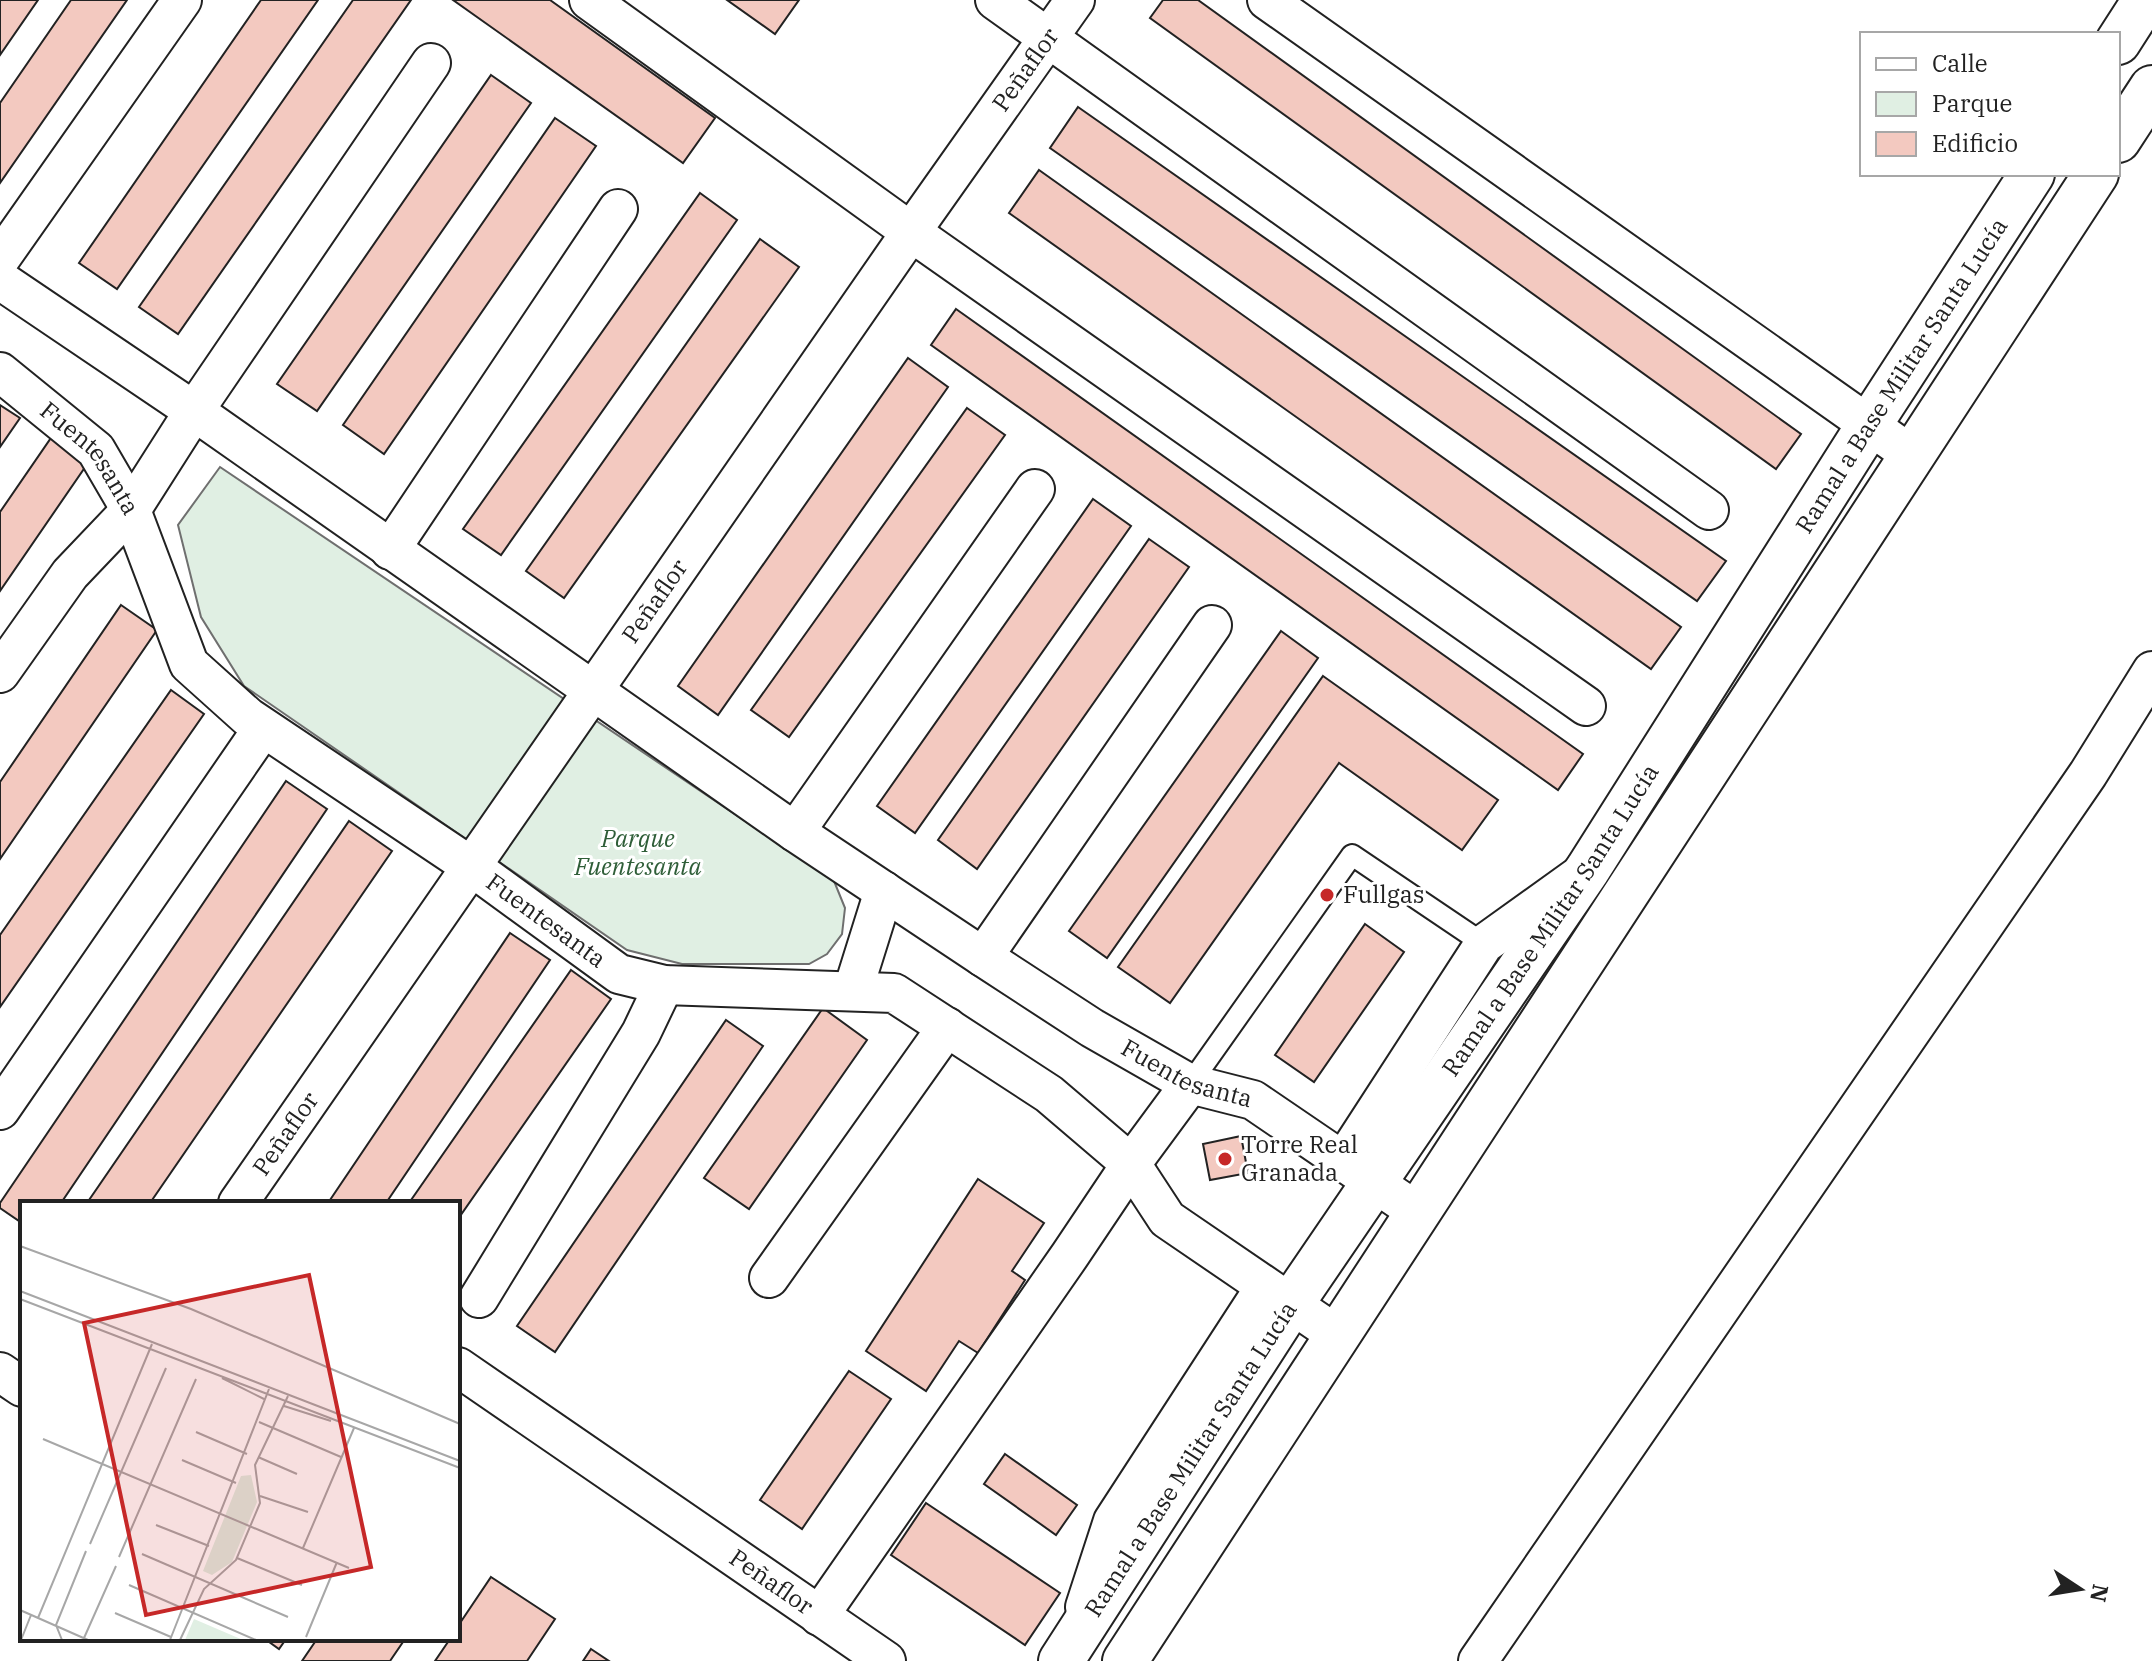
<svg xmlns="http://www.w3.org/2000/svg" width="2152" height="1661" font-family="'IBM Plex Serif',serif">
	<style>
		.green { fill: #e0efe3; stroke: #6f6f6f; stroke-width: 2 }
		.building { fill: #f3c9c0; stroke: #222; stroke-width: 2 }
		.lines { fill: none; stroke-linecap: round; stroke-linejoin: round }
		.service-casing { stroke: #222; stroke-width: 24 }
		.minor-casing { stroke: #222; stroke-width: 42 }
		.primary-casing { stroke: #222; stroke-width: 48 }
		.service { stroke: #fff; stroke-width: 20 }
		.minor { stroke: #fff; stroke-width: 38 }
		.primary { stroke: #fff; stroke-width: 44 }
		.poi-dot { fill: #c62828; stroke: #fff; stroke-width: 3 }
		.labels { text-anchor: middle; stroke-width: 6; stroke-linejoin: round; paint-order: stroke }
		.street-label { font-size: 24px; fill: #222; stroke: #fff }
		.park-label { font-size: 24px; font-style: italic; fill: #2f5e38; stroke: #fff }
		.poi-label { font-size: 24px; fill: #222; stroke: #fff; text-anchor: start }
		.inset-road { fill: none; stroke: #a7a7a7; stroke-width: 2 }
		.view { fill: #c62828; fill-opacity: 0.15; stroke: #c62828; stroke-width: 4 }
		.inset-edge { fill: none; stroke: #222; stroke-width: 4 }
	</style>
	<rect width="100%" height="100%" fill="#fff"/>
	<polygon class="green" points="220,467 834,881 845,908 842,934 827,954 809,964 682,964 627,950 244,686 201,617 178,525"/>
	<g class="building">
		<polygon points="0,0 38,0 0,55"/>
		<polygon points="71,0 127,0 0,183 0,103"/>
		<polygon points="261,0 318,0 117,289 79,263"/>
		<polygon points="353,0 411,0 178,334 139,307"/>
		<polygon points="453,0 550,0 715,118 683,163"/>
		<polygon points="727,0 799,0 775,34"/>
		<polygon points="1163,0 1198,0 1801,434 1776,469 1150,18"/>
		<polygon points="491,75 531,103 317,411 277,384"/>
		<polygon points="1078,107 1726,561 1697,601 1050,148"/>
		<polygon points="555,118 596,146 384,454 343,425"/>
		<polygon points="1039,170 1681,627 1651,669 1009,213"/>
		<polygon points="700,193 737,220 501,555 463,529"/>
		<polygon points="760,239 799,267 564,598 526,571"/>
		<polygon points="956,309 1583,754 1558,790 931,345"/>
		<polygon points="908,358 948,387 718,715 678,686"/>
		<polygon points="0,405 20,418 0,447"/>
		<polygon points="967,408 1005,435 789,737 751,710"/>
		<polygon points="53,435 90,460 0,591 0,512"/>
		<polygon points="1093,499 1131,526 915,833 877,806"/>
		<polygon points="1149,539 1189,567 977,869 938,840"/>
		<polygon points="121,605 157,630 0,859 0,782"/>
		<polygon points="1281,631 1318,658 1107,958 1069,931"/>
		<polygon points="1323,676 1498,800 1462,850 1339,763 1170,1003 1118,967"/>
		<polygon points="171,690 204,714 0,1007 0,935"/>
		<polygon points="286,781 327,809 61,1203 22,1203 22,1223 0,1208 0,1203"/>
		<polygon points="349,821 392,851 150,1203 87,1203"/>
		<polygon points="1365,924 1404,952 1314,1082 1275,1055"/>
		<polygon points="510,933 550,960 386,1203 328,1203"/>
		<polygon points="571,970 611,999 458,1219 458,1203 409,1203"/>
		<polygon points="823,1008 867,1040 749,1209 704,1178"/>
		<polygon points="726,1020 763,1046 555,1352 517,1326"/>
		<polygon points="1241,1136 1248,1173 1210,1180 1203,1144"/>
		<polygon points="978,1179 1044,1223 1012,1271 1025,1280 978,1353 959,1341 926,1391 866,1351"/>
		<polygon points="849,1371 891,1399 802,1529 760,1500"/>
		<polygon points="1005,1454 1077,1505 1056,1535 984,1484"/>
		<polygon points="926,1503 1060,1593 1025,1645 891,1555"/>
		<polygon points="491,1577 555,1619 527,1661 435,1661 450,1639 458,1639 458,1626"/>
		<polygon points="265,1639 286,1639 279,1649"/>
		<polygon points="317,1639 405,1639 390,1661 302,1661"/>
		<polygon points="591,1649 609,1661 583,1661"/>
	</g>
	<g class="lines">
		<defs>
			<polyline id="service" points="1190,1084 1352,855 1484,944"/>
			<g id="minor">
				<polyline points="589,0 911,232 1586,706"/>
				<polyline points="995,0 1709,510"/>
				<polyline points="1267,0 1913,456"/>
				<polyline points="0,259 182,0"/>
				<path id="s1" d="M 0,280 L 194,411 L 795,832 L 983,957 L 1092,1028 L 1190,1084 L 1253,1100 L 1419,1213"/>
				<path id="s2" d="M 0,372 L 96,450 L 131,510 L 189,664 L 248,717 L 472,867 L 619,974 L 664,985 L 894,993 L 1049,1094 L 1131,1164 L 1167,1219 L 1337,1335"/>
				<polyline points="390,550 618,209"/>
				<polyline points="0,673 70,574 131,510 194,411 431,63"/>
				<polyline points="795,832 1035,489"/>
				<polyline points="983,957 1212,625"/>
				<polyline points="853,990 884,891"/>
				<polyline points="0,1110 263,728"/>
				<polyline points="1344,1160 1484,944 1576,878"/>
				<path id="s3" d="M 238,1203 L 911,232 L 1075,0"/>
				<polyline points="769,1278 947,1027"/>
				<polyline points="479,1298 641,1033 664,985"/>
				<path id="s4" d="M 458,1367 L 886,1661"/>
				<polyline points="0,1372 22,1387"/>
				<polyline points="1085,1607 1113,1521 1265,1287"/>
				<polyline points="819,1616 1070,1255 1131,1164 1190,1084"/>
				<polyline points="1478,1661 2088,774 2152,671"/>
			</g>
			<g id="primary">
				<polyline points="2118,42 2145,0"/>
				<polyline points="2118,140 2152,88"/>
				<path id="s5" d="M 1061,1661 L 1291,1304 L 1588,869 L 1869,425 L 2032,174"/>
				<polyline points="1125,1661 2096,174"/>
			</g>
		</defs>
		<use href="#service" class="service-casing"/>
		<use href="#minor" class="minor-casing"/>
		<use href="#primary" class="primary-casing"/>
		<use href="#service" class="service"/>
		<use href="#minor" class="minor"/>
		<use href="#primary" class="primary"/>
	</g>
	<g class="poi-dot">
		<circle cx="1327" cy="895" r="8"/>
		<circle cx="1225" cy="1159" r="8"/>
	</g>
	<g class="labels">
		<g class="street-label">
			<text dy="8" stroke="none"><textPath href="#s3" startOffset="1380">Peñaflor</textPath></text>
			<text dy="8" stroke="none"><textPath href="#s5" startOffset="1536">Ramal a Base Militar Santa Lucía</textPath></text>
			<text dy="8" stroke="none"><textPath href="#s2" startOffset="126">Fuentesanta</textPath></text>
			<text dy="8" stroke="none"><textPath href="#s3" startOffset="732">Peñaflor</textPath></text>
			<text dy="8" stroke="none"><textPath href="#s5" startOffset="888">Ramal a Base Militar Santa Lucía</textPath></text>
			<text dy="8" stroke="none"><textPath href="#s2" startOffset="798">Fuentesanta</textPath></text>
			<text dy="8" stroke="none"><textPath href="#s1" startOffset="1430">Fuentesanta</textPath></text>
			<text dy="8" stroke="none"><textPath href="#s3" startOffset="84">Peñaflor</textPath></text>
			<text dy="8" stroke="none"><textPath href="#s5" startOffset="240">Ramal a Base Militar Santa Lucía</textPath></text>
			<text dy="8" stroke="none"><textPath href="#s4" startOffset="380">Peñaflor</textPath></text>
		</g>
		<g class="park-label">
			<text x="638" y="847">Parque<tspan x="638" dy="28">Fuentesanta</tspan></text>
		</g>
		<g class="poi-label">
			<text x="1343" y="903">Fullgas</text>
			<text x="1241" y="1153">Torre Real<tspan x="1241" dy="28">Granada</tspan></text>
		</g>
	</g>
	<g transform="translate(20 1201)">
		<rect width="440" height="440" fill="#fff"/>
		<path d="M 231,274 L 237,301 L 212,361 L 192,374 L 183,370 L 221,275 ZM 174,418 L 223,439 L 165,439 Z" fill="#e0efe3"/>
		<path class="inset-road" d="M 0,45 L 171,108 L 440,223M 0,90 L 440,260M 0,98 L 440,267M 202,177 L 244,198M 264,205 L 311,220M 239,221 L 321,256M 176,231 L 227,253M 23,238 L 329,367M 238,256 L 277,273M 162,259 L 216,282M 240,295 L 288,311M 136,324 L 189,345M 70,343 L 146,167M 283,347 L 334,227M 122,353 L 268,416M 99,356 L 176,178M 217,357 L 282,384M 109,384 L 236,439M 0,409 L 68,439M 95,412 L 151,436M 18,417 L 132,143M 286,436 L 317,361M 64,437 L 96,365M 1,439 L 11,414M 42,439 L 36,424 L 66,350M 150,439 L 249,188M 160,439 L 184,388 L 216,359 L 240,302 L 235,264 L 268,195"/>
		<path class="view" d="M 289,74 L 351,366 L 126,414 L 64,122 Z"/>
		<rect width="440" height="440" class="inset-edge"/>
	</g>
	<rect x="1860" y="32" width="260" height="144" fill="#ffffff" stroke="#a7a7a7" stroke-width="2"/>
	<rect x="1876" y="58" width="40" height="12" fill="#ffffff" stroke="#a7a7a7" stroke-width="2"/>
	<text x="1932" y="72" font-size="24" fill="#222222">Calle</text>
	<rect x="1876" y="92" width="40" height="24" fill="#e0efe3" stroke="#a7a7a7" stroke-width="2"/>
	<text x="1932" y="112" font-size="24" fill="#222222">Parque</text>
	<rect x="1876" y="132" width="40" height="24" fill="#f3c9c0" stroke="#a7a7a7" stroke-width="2"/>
	<text x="1932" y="152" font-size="24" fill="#222222">Edificio</text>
	<g transform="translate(2080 1589) rotate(102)" stroke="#ffffff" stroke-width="6" paint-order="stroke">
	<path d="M0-6L14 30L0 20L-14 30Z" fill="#222222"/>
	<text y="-12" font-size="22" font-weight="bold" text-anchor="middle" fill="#222222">N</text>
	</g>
</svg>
